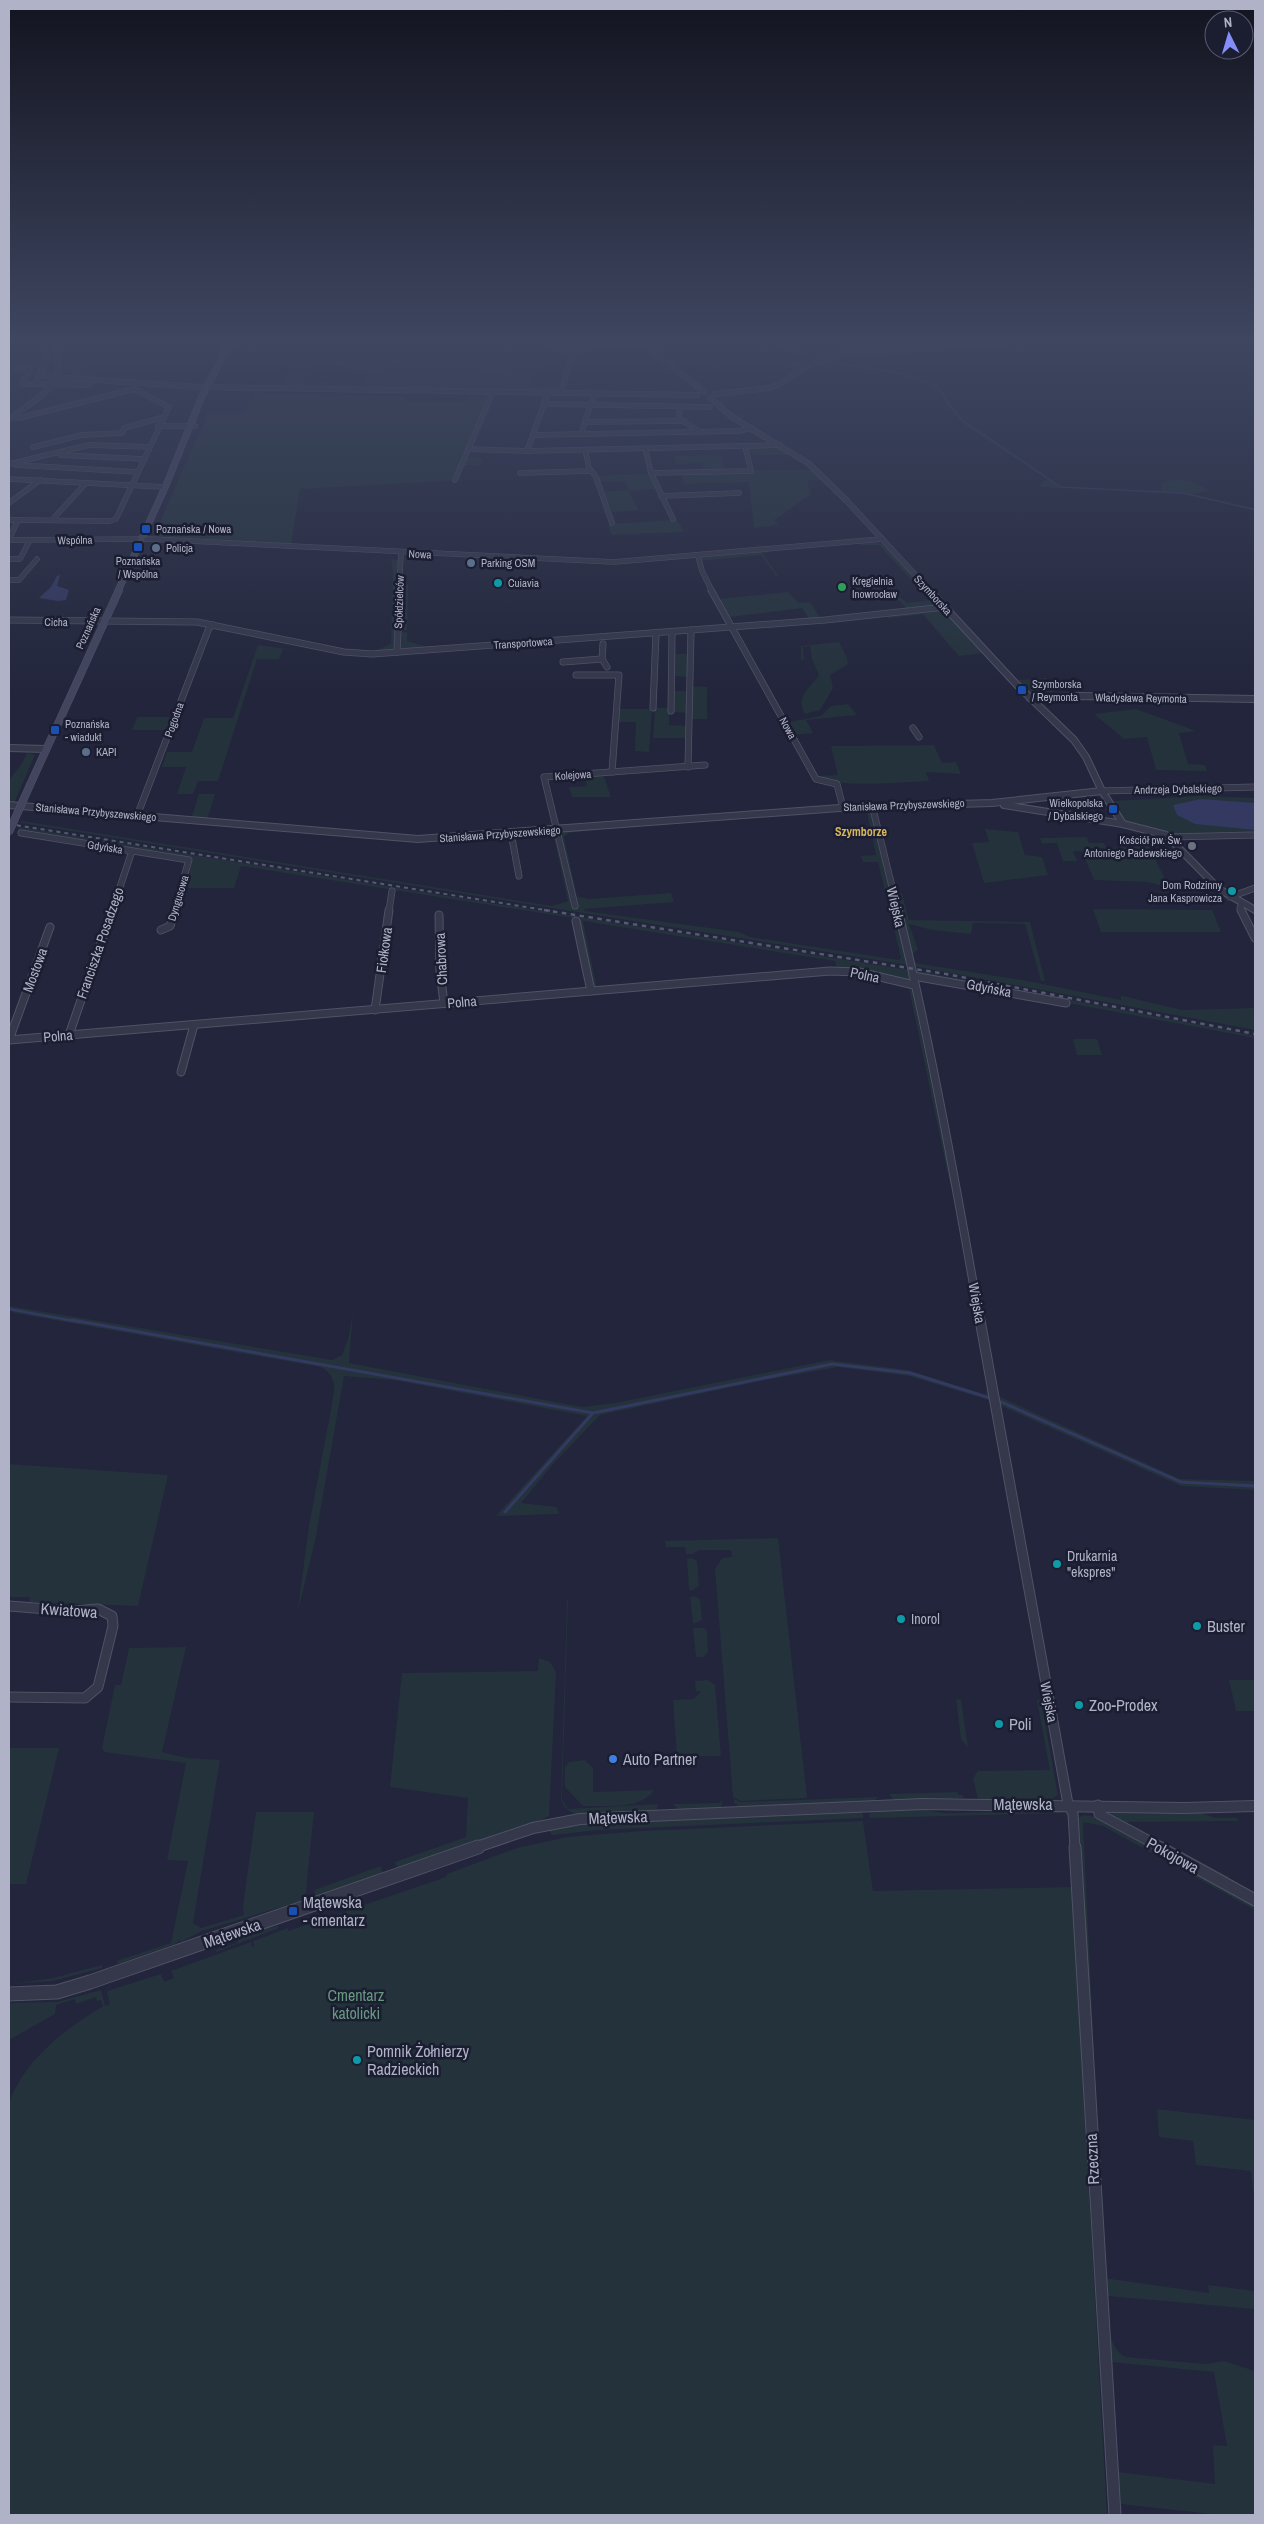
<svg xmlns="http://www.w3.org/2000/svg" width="1264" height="2524" font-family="'Archivo Narrow',sans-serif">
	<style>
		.medical { fill: #342d3c }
		.green { fill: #24323c }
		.water { fill: #333960 }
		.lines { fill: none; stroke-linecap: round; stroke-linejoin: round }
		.stream-far2 { stroke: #333960; stroke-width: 1 }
		.stream-far1 { stroke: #333960; stroke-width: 2.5 }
		.stream { stroke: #333960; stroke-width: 3 }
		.minor-far4-casing { stroke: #505266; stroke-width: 5.5 }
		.minor-far3-casing { stroke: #505266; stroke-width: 7 }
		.minor-far2-casing { stroke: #505266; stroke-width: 9 }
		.minor-far1-casing { stroke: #505266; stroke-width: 11 }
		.minor-casing { stroke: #505266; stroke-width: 13 }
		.tertiary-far3-casing { stroke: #505266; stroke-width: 6 }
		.tertiary-far2-casing { stroke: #505266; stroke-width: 8 }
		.tertiary-far1-casing { stroke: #505266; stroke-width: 12 }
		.tertiary-casing { stroke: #505266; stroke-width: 15 }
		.secondary-far1-casing { stroke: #505266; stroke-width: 7 }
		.secondary-casing { stroke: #505266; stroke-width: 8 }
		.minor-far4 { stroke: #35384b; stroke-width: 4.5 }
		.minor-far3 { stroke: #35384b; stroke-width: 5.5 }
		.minor-far2 { stroke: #35384b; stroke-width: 7 }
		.minor-far1 { stroke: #35384b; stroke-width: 9 }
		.minor { stroke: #35384b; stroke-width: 11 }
		.tertiary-far3 { stroke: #35384b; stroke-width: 5 }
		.tertiary-far2 { stroke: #35384b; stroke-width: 6 }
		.tertiary-far1 { stroke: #35384b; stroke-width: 10 }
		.tertiary { stroke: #35384b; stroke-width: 13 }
		.secondary-far1 { stroke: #43455e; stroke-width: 5.5 }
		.secondary { stroke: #43455e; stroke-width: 7 }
		.rail-far1 { stroke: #575a72; stroke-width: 2; stroke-dasharray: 4 4; stroke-linecap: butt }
		.rail { stroke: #575a72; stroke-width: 2.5; stroke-dasharray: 4.5 4.5; stroke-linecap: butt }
		.secondary-bridge-casing { stroke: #505266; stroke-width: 8; stroke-linecap: butt }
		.secondary-bridge { stroke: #43455e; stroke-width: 7 }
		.transit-dot { fill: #1a4fb4; stroke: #1b1d30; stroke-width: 2 }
		.service-dot { fill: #5c6f8a; stroke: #1b1d30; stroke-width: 2 }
		.culture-dot { fill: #0f9aa8; stroke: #1b1d30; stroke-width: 2 }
		.leisure-dot { fill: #2e9e5b; stroke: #1b1d30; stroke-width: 2 }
		.worship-dot { fill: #6b7280; stroke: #1b1d30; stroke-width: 2 }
		.shop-dot { fill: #3f7fe0; stroke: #1b1d30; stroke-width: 2 }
		.labels { text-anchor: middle; stroke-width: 5; stroke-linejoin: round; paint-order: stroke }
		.far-poi-label { font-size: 11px; fill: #b0b2c7; stroke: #1b1d30; text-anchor: start }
		.far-street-label { font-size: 11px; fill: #b0b2c7; stroke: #1b1d30 }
		.far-neighbourhood-label { font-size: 12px; font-weight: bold; fill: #d5b55d; stroke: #1b1d30 }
		.street-label { font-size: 14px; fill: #b0b2c7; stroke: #1b1d30 }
		.poi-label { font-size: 14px; fill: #b0b2c7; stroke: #1b1d30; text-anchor: start }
		.near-street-label { font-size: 16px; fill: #b0b2c7; stroke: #1b1d30 }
		.near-poi-label { font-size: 16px; fill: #b0b2c7; stroke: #1b1d30; text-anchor: start }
		.near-park-label { font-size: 16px; fill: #679881; stroke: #1b1d30 }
	</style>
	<rect width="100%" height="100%" fill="#22253b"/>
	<polygon class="medical" points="342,341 510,341 515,343 514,351 541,357 529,390 373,387 376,375 314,360 352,344"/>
	<g class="green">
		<polygon points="75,341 224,341 219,351 69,354"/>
		<polygon points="244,341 283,341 317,348 295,356 238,353"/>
		<polygon points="771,341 777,341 812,358 720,364 710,354 783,347"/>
		<path d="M 1021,341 L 1042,341 L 867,354 L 845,357 L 835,362 L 899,372 L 931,383 L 944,392 L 961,417 L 1062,487 L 1161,491 L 1162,483 C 1175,477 1198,480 1208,491 L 1191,494 L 1255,508 L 1255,510 L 1183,494 L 1042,487 L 1040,485 L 1047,479 L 964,424 L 950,409 L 940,393 L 928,383 L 909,375 L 826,362 L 813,367 L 779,388 L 725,398 L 723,402 C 730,413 734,413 745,416 L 741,418 L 749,424 C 738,422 722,410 719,399 L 724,395 L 767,390 L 824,360 L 867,352 Z"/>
		<polygon points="499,343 515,343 514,351 541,357 530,387 560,385 558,390 500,390 502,385 511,383 503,380 509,372 508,369 470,365 484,352 479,351 482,352 469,365 428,353 456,351 457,348 499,347"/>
		<path d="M 423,354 L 468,366 C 467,381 487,385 498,386 L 497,390 L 364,386 L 367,374 L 374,372 L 373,374 L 379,376 L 384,374 L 380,372 L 396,365 L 423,368 L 422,372 L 414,380 L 426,367 L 403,365 L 405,363 L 401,362 Z"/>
		<polygon points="294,359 303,362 298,363 305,366 306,371 312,375 308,378 339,386 345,383 358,387 283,387 290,364 287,364 296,361"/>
		<polygon points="95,363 83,368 87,368 87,372 96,374 97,378 66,373 68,364"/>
		<polygon points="469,369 497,370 495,372 503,373 499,385 475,378"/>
		<polygon points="470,392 490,393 462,457 483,459 480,466 462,465 458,480 300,489 291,544 154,536 208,413 244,413 253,393 405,396 403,402 467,402"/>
		<polygon points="780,446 792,455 755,455 747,450 748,448"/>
		<polygon points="713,455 721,457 725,471 814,470 823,480 807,480 811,494 774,520 778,525 754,528 749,482 684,484 681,474 704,472 702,463 676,464 674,456"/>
		<polygon points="648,474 656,489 629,491 638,510 612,512 604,492 629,490 625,481 600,482 597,476"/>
		<polygon points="677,520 684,532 612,535 608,524"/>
		<polygon points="877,542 884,545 929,594 927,594 928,596 931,595 939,604 937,606 906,608 897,598 901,598 907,603 930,600 879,545 861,545 860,543"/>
		<polygon points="770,551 772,552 762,553 778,576 776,576 761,555 701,561 700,557"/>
		<polygon points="391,559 398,560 394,648 390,651 372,652 391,644 393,573"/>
		<polygon points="408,584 407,630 401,630 402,585"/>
		<polygon points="788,592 798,603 810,602 820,618 794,621 791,620 808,617 802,608 729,617 718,599"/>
		<polygon points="941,610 944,610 984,653 959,656 923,614 889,618 887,616"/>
		<polygon points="675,628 676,630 405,649 400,647 400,633 407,632 407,641 427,647"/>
		<path d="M 839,642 L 847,658 L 848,664 L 830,675 L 833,688 L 820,710 L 805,714 C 795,695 810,689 819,675 L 812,659 L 810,646 L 803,647 L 804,659 L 801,660 L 801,646 Z"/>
		<polygon points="258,645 300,651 283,649 279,659 257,659 218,781 198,781 193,794 177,794 186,767 162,767 167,752 192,752 204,718 233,718"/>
		<polygon points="673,654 689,654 689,677 673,676"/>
		<polygon points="1047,678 1056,695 1034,696 1018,680"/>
		<polygon points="692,686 707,687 707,719 691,719"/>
		<polygon points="768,687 789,722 821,716 831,706 848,704 857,715 806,720 813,733 793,735"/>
		<polygon points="673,691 689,691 688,713 672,712"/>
		<polygon points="655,708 669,708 669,725 688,726 687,738 653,738"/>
		<polygon points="618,709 652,709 649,752 635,751 636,722 617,722"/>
		<polygon points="1136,709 1196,731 1179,733 1188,764 1205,765 1207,771 1156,770 1147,737 1124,739 1094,714"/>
		<polygon points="137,717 171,717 166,730 132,730"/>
		<path d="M 934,745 L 942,763 L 956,762 L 961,774 L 926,772 L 929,781 C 903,782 836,789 817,776 L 838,775 L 831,746 Z"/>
		<polygon points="25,752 35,755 14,803 9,803 9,780 21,765 27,753"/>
		<polygon points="603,774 611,797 572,797 569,787 587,786 585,775"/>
		<polygon points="199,794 215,794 207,820 191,819"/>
		<polygon points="1199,796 1255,798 1255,833 1170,834 1126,822 1118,810 1121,809 1114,801"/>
		<polygon points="866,808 870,808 908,965 21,823 22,821 552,906 568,901 553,833 555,833 559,850 557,851 560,851 574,910 577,909 560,832 599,829 569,833 564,837 577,896 588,899 671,893 674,902 584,909 585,911 739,932 750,937 899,960 901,958 878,862 863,862 861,856 876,855"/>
		<polygon points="19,827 909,970 910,979 907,982 837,969 835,961 583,921 597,989 593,986 579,919 241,866 234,888 186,888 193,859 17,833"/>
		<polygon points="985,829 1018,832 1025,855 1042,857 1048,875 984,883 972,843 989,842"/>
		<polygon points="1087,837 1089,843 1104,843 1106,848 1149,846 1169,888 1148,882 1094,880 1082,851 1073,851 1077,861 1063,861 1057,843 1042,843 1040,838"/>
		<polygon points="899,893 902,893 909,920 1030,922 1045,981 1041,981 1025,924 973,923 971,934 932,930 909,924 918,950 912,954 915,963 1028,981 1121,1000 1121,996 1123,996 1182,1010 1255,1008 1255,1030 913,966 896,894"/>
		<polygon points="1093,909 1212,910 1221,932 1101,932"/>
		<polygon points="914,970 1227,1030 1255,1036 1255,1038 918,975"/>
		<path d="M 831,972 C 850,972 898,978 912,990 L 952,1184 L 950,1184 L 909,989 C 898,981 847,972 831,973 L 476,1005 L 477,1003 Z"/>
		<polygon points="1073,1039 1097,1039 1102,1055 1077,1055"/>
		<path d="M 9,1306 L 332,1360 L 342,1355 L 349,1336 L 353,1311 L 349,1363 L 582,1407 L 615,1403 L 829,1360 L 908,1370 L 986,1395 L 987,1380 L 992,1405 L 989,1400 L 909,1376 L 838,1367 L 765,1380 L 600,1415 L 554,1463 L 521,1503 L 557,1507 L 559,1514 L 496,1516 L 587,1416 L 394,1380 L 344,1376 L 315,1541 L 297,1615 L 309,1526 L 334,1393 C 335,1381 332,1372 320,1367 L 15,1313 L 9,1310 Z"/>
		<polygon points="996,1395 1180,1479 1255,1481 1255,1490 1181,1486 997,1404"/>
		<polygon points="9,1464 168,1475 138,1606 29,1602 30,1597 9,1597"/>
		<polygon points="778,1538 807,1798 741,1801 733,1797 715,1569 722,1558 732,1557 731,1550 699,1550 693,1554 686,1554 685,1547 666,1547 665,1541"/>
		<polygon points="692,1558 697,1561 699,1586 693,1590 689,1590 687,1559"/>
		<polygon points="694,1596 700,1599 702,1620 693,1624 690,1597"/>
		<path d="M 567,1599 L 568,1599 L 562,1800 L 568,1809 L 658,1804 L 656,1812 L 579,1815 C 570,1812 564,1809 561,1800 Z"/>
		<polygon points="693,1628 704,1628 707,1631 708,1652 703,1657 696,1657"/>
		<polygon points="186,1647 162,1752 187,1758 220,1760 193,1923 201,1928 244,1915 243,1906 256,1812 314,1812 305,1900 202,1931 181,1942 180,1940 175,1944 118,1964 116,1961 171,1943 188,1861 167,1860 186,1763 104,1752 102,1748 115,1685 121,1685 129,1648"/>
		<polygon points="539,1658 550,1662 556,1672 549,1816 537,1822 400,1869 397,1868 395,1862 466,1837 468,1798 390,1787 402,1673 538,1671"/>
		<polygon points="708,1680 715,1685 721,1756 677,1757 673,1700 694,1699 701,1691 696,1691 695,1681"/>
		<polygon points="1229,1680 1255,1680 1255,1711 1236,1711"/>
		<polygon points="956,1699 961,1700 968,1748 961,1739"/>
		<polygon points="1037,1700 1041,1700 1058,1795 1052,1799 978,1799 973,1778 978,1771 1050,1770"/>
		<polygon points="9,1748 59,1748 26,1884 9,1884"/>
		<path d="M 585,1760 L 593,1768 L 593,1792 L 654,1790 C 640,1811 605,1805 583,1806 L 565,1787 L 565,1767 L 569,1762 Z"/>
		<polygon points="958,1792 958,1795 963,1795 963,1798 895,1801 889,1794"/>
		<polygon points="878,1797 874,1802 741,1808 734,1803 734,1799 741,1802"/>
		<polygon points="723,1800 721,1807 716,1810 680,1811 673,1804 719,1803"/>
		<polygon points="1024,1808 1062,1811 1062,1813 870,1818 869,1816 871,1811 922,1810 945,1813 1003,1812"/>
		<polygon points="859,1811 863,1814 864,1818 598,1830 552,1835 548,1830 581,1824 618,1822"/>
		<polygon points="1111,1811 1199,1812 1215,1818 1237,1818 1238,1821 1127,1822 1229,1877 1227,1880 1113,1817 1110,1814"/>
		<polygon points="1084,1815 1097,1817 1255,1904 1255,1910 1103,1826 1083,1822 1094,2052 1091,2052 1077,1818"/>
		<path d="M 863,1821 L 873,1891 L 1072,1887 L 1107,2515 L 9,2515 L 9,2103 C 25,2059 64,2030 103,2006 L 101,2000 L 97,2001 L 96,1997 L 76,2004 L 75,1999 L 56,2005 L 55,2014 L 9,2040 L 9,2003 L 57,2002 L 101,1990 L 105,2006 L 110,2004 L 107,1991 L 161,1974 L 164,1982 L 174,1978 L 171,1971 L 251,1942 L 252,1947 L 254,1946 L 253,1941 L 288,1928 L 288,1931 L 446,1877 L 447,1874 L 517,1848 L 567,1837 L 642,1831 Z"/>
		<polygon points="381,1866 383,1874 337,1891 335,1889 315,1896 314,1890"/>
		<polygon points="278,1926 279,1928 216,1952 216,1950 237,1943 240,1935"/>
		<polygon points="102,1965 102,1968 53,1981 13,1984 53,1978"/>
		<polygon points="1157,2109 1255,2120 1255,2208 1251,2171 1196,2165 1193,2141 1159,2137"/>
		<path d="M 1104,2278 L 1209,2293 L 1208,2285 L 1255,2291 L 1255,2309 L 1108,2296 C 1110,2317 1105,2347 1126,2357 L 1206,2364 L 1224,2361 L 1255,2371 L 1255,2515 L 1219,2515 L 1121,2504 L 1118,2472 L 1215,2484 L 1213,2445 L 1227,2446 L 1214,2372 L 1111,2362 Z"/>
	</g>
	<g class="water">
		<polygon points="60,575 57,586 69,590 66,600 58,601 39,598 51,587 57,576"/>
		<polygon points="1201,799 1255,803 1255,830 1195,824 1177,815 1173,805"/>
	</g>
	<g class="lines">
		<g class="stream-far2">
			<polyline points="774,341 813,359"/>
			<polyline points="824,361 894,372 930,383 942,393 946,402 964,422 1061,487 1183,493 1255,510"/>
		</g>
		<polyline class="stream-far1" points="9,1309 79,1322"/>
		<g class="stream">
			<polyline points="72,1320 593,1413 832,1364 910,1373 990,1398"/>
			<polyline points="999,1401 1181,1482 1255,1486"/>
			<polyline points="505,1512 593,1413"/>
		</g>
		<defs>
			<g id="minor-far4">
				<polyline points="545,341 549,347 572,353"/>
				<polyline points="569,341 591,346"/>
				<polyline points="794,364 803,367"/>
				<polyline points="9,369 30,368 22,384"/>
				<polyline points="22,384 39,384"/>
				<polyline points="561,393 572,353 593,347 644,342"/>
				<polyline points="544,404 710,407"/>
				<polyline points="680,407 679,419 701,432"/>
				<polyline points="585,422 684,421"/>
				<polyline points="158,426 195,426"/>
				<polyline points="581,434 594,394"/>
				<polyline points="533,435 739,431 752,428"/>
				<polyline points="33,447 82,435 122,433 124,428 164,417"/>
				<polyline points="645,448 651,473 673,519"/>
				<polyline points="468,449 527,451 780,445"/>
				<polyline points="585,449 589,468 596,477 612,523"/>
				<polyline points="527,451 548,393"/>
				<polyline points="60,455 144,459"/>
				<polyline points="9,464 89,445 150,447"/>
				<polyline points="16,465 138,472"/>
				<polyline points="520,473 591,471"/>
				<polyline points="651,473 751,471 745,446"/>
				<polyline points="9,479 165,487"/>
				<polyline points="455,480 493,392"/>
				<polyline points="661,496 739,493"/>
				<polyline points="9,503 40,480"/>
				<polyline points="9,520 110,521 116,519 169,407 134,389 19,418 11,417"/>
				<polyline points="52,520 86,483"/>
				<polyline points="9,539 18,520"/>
				<polyline points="9,540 150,539 614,562 882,539"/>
				<polyline points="698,556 702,571 712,591"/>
				<polyline points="9,559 20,559 30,540"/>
				<polyline points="9,580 19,580 37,559"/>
				<polyline points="399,591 401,553"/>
			</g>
			<g id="minor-far3">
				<polyline points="711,590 816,779 837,784 843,808"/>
				<polyline points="9,620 197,622 344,652 372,654 825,620 945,607"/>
				<polyline points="397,652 400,590"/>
				<polyline points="602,659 603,644"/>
				<polyline points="563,662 602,659 607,667"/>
				<polyline points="576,675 619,675 612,772"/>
				<polyline points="653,708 656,633"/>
				<polyline points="671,711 672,632"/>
				<polyline points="913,728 919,737"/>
				<polyline points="688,767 691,630"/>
				<polyline points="1102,791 1255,787"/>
				<polyline points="872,805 898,911"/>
				<polyline points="137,816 209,628 213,625"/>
				<polyline points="21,833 189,860 174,911"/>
				<polyline points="511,833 519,876"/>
				<polyline points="1169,837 1255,835"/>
				<polyline points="1230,897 1255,888"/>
				<polyline points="575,906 544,777 705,765"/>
				<polyline points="112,911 132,851"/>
				<polyline points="389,911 392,891"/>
				<polyline points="1242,911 1240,907 1243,904"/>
			</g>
			<g id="minor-far2">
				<path d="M 898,910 C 931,1046 956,1184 980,1322"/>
				<polyline points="1241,910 1255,938"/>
				<polyline points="439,915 440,972 444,1003"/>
				<polyline points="576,921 591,991"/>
				<polyline points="50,927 9,1040 830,971 859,972 914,985"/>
				<polyline points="161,930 170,926 175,910"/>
				<polyline points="913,976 1066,1003"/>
				<polyline points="375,1010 389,910"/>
				<polyline points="69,1035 112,910"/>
				<polyline points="181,1072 194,1025"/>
			</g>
			<g id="minor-far1">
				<polyline points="980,1320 1068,1804 1073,1814 1075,1848"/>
				<polyline points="9,1606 73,1611 98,1609 112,1616 113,1626 98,1687 85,1698 9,1697"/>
				<polyline points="1098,1805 1099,1814 1162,1848"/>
			</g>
			<g id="minor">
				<polyline points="1075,1847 1115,2515"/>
				<polyline points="1159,1847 1255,1900"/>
			</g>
			<g id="tertiary-far3">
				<polyline points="641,341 704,392"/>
				<polyline points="39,376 200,387 697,395"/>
				<polyline points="37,380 47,359 43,341"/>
				<polyline points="39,384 89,385"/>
				<polyline points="715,394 769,388 783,382 807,365 846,354 1011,341"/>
				<polyline points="710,398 732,417 808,463 847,501 930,591"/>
				<path d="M 9,419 C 40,395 70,386 53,341"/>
			</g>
			<g id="tertiary-far2">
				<polyline points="929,590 1017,685 1074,740 1086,757 1102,791 1123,824"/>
				<polyline points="1030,698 1080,696 1255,699"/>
				<polyline points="9,748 46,749"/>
				<polyline points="9,805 418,839 853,807 992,803 1102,791"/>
				<polyline points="1004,805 1123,824 1166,835 1219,889 1255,910"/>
			</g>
			<polyline id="tertiary-far1" points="474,1848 533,1828 580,1819 923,1804 1184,1808 1255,1806"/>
			<polyline id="tertiary" points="9,1994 57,1992 90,1982 478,1847"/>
			<polyline id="secondary-far1" points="118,591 167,483 202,396 231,341"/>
			<polyline id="secondary" points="30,785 119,590"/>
		</defs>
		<use href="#minor-far4" class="minor-far4-casing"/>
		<use href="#minor-far3" class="minor-far3-casing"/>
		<use href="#minor-far2" class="minor-far2-casing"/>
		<use href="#minor-far1" class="minor-far1-casing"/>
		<use href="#minor" class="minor-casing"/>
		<use href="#tertiary-far3" class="tertiary-far3-casing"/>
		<use href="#tertiary-far2" class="tertiary-far2-casing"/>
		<use href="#tertiary-far1" class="tertiary-far1-casing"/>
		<use href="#tertiary" class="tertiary-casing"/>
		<use href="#secondary-far1" class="secondary-far1-casing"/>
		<use href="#secondary" class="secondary-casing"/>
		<use href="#minor-far4" class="minor-far4"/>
		<use href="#minor-far3" class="minor-far3"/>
		<use href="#minor-far2" class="minor-far2"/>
		<use href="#minor-far1" class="minor-far1"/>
		<use href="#minor" class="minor"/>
		<use href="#tertiary-far3" class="tertiary-far3"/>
		<use href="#tertiary-far2" class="tertiary-far2"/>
		<use href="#tertiary-far1" class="tertiary-far1"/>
		<use href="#tertiary" class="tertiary"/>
		<use href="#secondary-far1" class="secondary-far1"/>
		<use href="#secondary" class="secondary"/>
		<polyline class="rail-far1" points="9,824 551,911"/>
		<polyline class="rail" points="544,910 946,974 1255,1034"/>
		<defs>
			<polyline id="secondary-bridge" points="9,832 30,785"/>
		</defs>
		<use href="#secondary-bridge" class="secondary-bridge-casing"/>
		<use href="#secondary-bridge" class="secondary-bridge"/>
	</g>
	<linearGradient id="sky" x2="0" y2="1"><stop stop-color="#131420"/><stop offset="0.49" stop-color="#3e4660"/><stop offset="1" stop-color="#3e4660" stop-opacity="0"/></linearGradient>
	<rect width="1264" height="694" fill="url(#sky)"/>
	<g class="transit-dot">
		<rect x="141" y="524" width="10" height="10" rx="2.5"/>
		<rect x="133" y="542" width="10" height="10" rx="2.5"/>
		<rect x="1017" y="685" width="10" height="10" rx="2.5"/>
		<rect x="50" y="725" width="10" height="10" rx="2.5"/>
		<rect x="1108" y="804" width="10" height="10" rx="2.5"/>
		<rect x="288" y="1906" width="10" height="10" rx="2.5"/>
	</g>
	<g class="service-dot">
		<circle cx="156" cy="548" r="5"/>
		<circle cx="471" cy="563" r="5"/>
		<circle cx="86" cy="752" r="5"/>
	</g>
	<g class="culture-dot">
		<circle cx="498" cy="583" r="5"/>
		<circle cx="1232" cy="891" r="5"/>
		<circle cx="1057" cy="1564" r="5"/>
		<circle cx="901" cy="1619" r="5"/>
		<circle cx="1197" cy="1626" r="5"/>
		<circle cx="1079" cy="1705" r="5"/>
		<circle cx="999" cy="1724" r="5"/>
		<circle cx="357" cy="2060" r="5"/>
	</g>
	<circle class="leisure-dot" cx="842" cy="587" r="5"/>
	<circle class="worship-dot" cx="1192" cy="846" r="5"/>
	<circle class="shop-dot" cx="613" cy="1759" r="5"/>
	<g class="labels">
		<g class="far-poi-label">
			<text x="156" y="533">Poznańska / Nowa</text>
			<text x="166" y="552">Policja</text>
			<text x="138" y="565" text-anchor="middle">Poznańska<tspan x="138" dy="13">/ Wspólna</tspan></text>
			<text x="481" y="567">Parking OSM</text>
			<text x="852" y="585">Kręgielnia<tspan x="852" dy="13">Inowrocław</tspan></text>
			<text x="508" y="587">Cuiavia</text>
			<text x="1032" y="688">Szymborska<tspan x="1032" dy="13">/ Reymonta</tspan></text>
			<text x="65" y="728">Poznańska<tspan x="65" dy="13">- wiadukt</tspan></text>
			<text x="96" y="756">KAPI</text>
			<text x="1103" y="807" text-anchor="end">Wielkopolska<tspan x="1103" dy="13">/ Dybalskiego</tspan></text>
			<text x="1182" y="844" text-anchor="end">Kościół pw. Św.<tspan x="1182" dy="13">Antoniego Padewskiego</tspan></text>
			<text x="1222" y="889" text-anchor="end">Dom Rodzinny<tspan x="1222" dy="13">Jana Kasprowicza</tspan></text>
		</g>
		<g class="far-street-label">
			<text transform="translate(75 540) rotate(-1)" y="4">Wspólna</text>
			<text transform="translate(420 554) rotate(3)" y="4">Nowa</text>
			<text transform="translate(933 595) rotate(47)" y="4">Szymborska</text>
			<text transform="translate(399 602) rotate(-88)" y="4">Spółdzielców</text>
			<text transform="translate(56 622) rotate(1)" y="4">Cicha</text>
			<text transform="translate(88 628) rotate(-66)" y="4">Poznańska</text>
			<text transform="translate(523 643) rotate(-4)" y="4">Transportowca</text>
			<text transform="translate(1141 698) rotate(1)" y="4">Władysława Reymonta</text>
			<text transform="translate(174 720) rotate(-70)" y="4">Pogodna</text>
			<text transform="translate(788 728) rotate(62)" y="4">Nowa</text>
			<text transform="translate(573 775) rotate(-4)" y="4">Kolejowa</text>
			<text transform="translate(1178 789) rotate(-1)" y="4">Andrzeja Dybalskiego</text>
			<text transform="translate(904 805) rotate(-2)" y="4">Stanisława Przybyszewskiego</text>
			<text transform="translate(96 812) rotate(5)" y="4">Stanisława Przybyszewskiego</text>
			<text transform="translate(500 834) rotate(-4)" y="4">Stanisława Przybyszewskiego</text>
			<text transform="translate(105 847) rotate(9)" y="4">Gdyńska</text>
			<text transform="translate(178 898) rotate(-73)" y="4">Dyngusowa</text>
		</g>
		<g class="far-neighbourhood-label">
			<text x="861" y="836">Szymborze</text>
		</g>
		<g class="street-label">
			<text transform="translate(896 907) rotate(77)" y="5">Wiejska</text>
			<text transform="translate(100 943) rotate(-71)" y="5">Franciszka Posadzego</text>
			<text transform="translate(384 950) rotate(-82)" y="5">Fiołkowa</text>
			<text transform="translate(441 959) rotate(-93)" y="5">Chabrowa</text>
			<text transform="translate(35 970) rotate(-70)" y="5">Mostowa</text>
			<text transform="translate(865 975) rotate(12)" y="5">Polna</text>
			<text transform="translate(989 988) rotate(11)" y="5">Gdyńska</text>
			<text transform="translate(462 1002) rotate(-5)" y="5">Polna</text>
			<text transform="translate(58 1036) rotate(-5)" y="5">Polna</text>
			<text transform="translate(977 1303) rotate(80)" y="5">Wiejska</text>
			<text transform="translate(1049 1702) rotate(79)" y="5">Wiejska</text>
		</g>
		<g class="poi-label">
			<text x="1067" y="1561">Drukarnia<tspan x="1067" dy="16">"ekspres"</tspan></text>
			<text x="911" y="1624">Inorol</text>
		</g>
		<g class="near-street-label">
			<text transform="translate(69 1610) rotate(4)" y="6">Kwiatowa</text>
			<text x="1023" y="1810">Mątewska</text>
			<text transform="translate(618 1817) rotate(-2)" y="6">Mątewska</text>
			<text transform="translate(1173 1855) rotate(29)" y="6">Pokojowa</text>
			<text transform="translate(232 1933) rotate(-19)" y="6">Mątewska</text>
			<text transform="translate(1092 2159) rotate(-93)" y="6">Rzeczna</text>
		</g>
		<g class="near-poi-label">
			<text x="1207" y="1632">Buster</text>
			<text x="1089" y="1711">Zoo-Prodex</text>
			<text x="1009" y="1730">Poli</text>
			<text x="623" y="1765">Auto Partner</text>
			<text x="303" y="1908">Mątewska<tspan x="303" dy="18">- cmentarz</tspan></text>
			<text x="367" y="2057">Pomnik Żołnierzy<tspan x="367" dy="18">Radzieckich</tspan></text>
		</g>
		<g class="near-park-label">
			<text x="356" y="2001">Cmentarz<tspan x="356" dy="18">katolicki</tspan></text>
		</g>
	</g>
	<rect width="1264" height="2524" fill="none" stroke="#b0b2c7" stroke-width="20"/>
	<g transform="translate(1229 35) rotate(355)"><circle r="24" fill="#1b1d30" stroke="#57596c"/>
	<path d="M0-4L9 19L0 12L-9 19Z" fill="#838ef9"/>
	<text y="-8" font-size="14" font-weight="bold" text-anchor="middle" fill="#b0b2c7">N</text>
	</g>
</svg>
